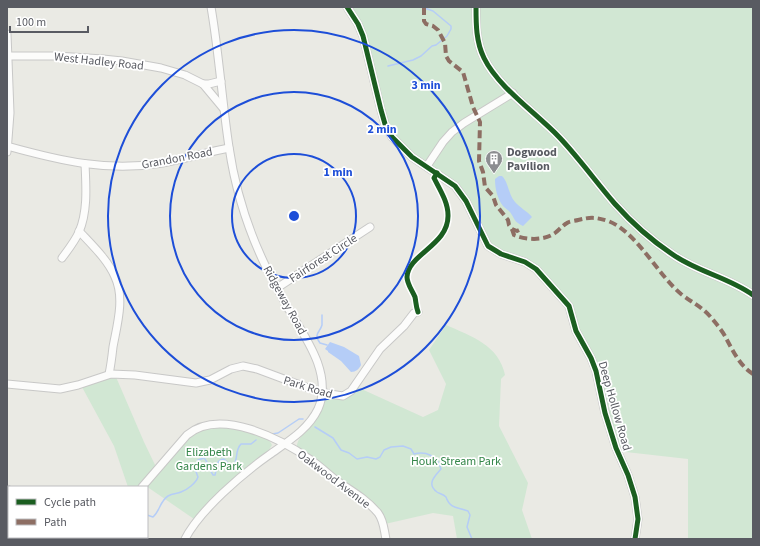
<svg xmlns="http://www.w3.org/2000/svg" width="760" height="546" font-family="'Source Sans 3',sans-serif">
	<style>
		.green { fill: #d1e7d3 }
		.water { fill: #b5cdf7 }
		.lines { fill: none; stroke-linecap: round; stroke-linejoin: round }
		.stream { stroke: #b5cdf7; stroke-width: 1.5 }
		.minor-casing { stroke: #c8c8c7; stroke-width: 9 }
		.minor { stroke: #fcfcfb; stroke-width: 7 }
		.quiet { stroke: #8d6e63; stroke-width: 4; stroke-dasharray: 8 4; stroke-linecap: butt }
		.cycleway-casing { stroke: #fff; stroke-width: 8 }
		.cycleway { stroke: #1b5e20; stroke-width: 5 }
		.ring { fill: none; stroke: #1d4ed8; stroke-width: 2 }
		.labels { text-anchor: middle; stroke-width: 3.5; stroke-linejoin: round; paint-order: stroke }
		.street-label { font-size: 12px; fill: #595b62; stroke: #fff }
		.poi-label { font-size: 12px; font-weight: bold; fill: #595b62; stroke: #fff; text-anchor: start }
		.park-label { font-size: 12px; fill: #348649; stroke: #fff }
		.centre { fill: #1d4ed8; stroke: #fff; stroke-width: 2 }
		.ring-label { font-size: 12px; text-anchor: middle; font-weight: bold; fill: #1d4ed8; stroke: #fff; stroke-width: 3.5; stroke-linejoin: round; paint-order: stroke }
	</style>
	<rect width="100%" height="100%" fill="#eaeae4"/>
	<g class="green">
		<polygon points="347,7 753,7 753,539 688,539 688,459 617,451 600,394 572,315 536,269 494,251 462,193 422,162 389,133 367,46"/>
		<path d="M 446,325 C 471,336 499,345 505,375 L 501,379 L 499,426 L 528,483 L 522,510 L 532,539 L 457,539 L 453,516 L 433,513 L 385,524 L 344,482 L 297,447 C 296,438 313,424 318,416 C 322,410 323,404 326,398 L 328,397 L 337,398 L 357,387 L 423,417 L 438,410 L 446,384 L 429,350 Z"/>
		<polygon points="116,377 144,442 156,467 147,479 138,487 128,487 114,446 82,387 104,378"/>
		<path d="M 216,426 C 230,428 266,430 272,445 L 269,450 L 228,484 L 194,519 L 146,486 L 193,433 Z"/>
	</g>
	<g class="water">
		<path d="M 499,176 L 502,176 C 509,183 508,194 515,202 C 519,207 527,211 532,217 L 523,226 C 514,222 515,219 510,212 C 508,210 505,208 503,206 C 497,198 495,188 495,179 Z"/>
		<path d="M 330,342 L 344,347 L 359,356 L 361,365 C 359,369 356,372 351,372 L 341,361 L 328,352 L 328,351 L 325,349 Z"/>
	</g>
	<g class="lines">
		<g class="stream">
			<polyline points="388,66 413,60 421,56 432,46 436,45 447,36 451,29 451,26 433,11 422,7"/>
			<path d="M 322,315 C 322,318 322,322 322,325 C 320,333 313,333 320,343 L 327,345"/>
			<path d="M 315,427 L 333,438 L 341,450 L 349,453 L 357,459 L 367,457 L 376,459 L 380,457 L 384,450 L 391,447 L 403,446 L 411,449 L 414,454 C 426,451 438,456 441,469 C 435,476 426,484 437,492 C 440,494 443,494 446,497 C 450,509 458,507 468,511 L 470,515 L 467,527 L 472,539"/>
			<polyline points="272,434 278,433 299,419 303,419"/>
			<path d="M 147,515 L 153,517 C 160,511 160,501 168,496 C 173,493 177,494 181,492 C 187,490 196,483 198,477 L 195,469 L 198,460 L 204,458 C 209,463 209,470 213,475 L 215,475 C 217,468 215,460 224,459 L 230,465 L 234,465 C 238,458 235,450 241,444 L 251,444 L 256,440"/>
			<polyline points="79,537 86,539"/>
			<polyline points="86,539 97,537"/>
		</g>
		<defs>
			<g id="minor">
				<polyline points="347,7 358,24 363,36 381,110 385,124 392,137 412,157 455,186 466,201 488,246 501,254 525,262 536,269 569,306 576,331 591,358 596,371 605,413 616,448 628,475 635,497 638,519 635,539"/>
				<path d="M 476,7 C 476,24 476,42 484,58 C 498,87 536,113 559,137 C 579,158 596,182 615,204 C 632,223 651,240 672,254 C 697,272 728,277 753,295"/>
				<polyline points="7,34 10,113 7,152"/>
				<polyline points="7,56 57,56 103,59 122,61 161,68 185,75 203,84 223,108"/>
				<polyline points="203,84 209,84 221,81"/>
				<path d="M 7,146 C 61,161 107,172 163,163 C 186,159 207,152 229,148"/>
				<polyline points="427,166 443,142 452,132 464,123 513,93"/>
				<path d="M 79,231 C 92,245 108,260 115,277 C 125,298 117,325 113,347 C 112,356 111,365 109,374"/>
				<path d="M 62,258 C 68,250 75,241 79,232 C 88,211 86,186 85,164"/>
				<polyline points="277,288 370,227"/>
				<polyline points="7,384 60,389 78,385 111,374 135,375 196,383 210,380 231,369 243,366 257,369 308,388 330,394 343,396 351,391 380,349 404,326 414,313 418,312"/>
				<path d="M 142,487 L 187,435 C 220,407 281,439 311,460 C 320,466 328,474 337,481 C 352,491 366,499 378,513 C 384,521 384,530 386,539"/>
				<polyline points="7,489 9,490"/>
				<polyline points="11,539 12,537"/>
				<polyline points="104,539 105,537"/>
				<path d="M 185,539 C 200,510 242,474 269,455 C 287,442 308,430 318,409 C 333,375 306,338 289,310 C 281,296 274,281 266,267 C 248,230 235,188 229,147 C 222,101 219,53 211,7"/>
			</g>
		</defs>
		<use href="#minor" class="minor-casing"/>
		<use href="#minor" class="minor"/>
		<g class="quiet">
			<polyline points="424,7 424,21 426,24 433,26 438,30 445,43 446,56 449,61 463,72 473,107 480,122 479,161 483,172 485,187 493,196 496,205 508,220 509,225 512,229 517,231 521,229"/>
			<path d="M 512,229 L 514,235 C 526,240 544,241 555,233 C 559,230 562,226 567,223 C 570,221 575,221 578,220 C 591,217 595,217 608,221 C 636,231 658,275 681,294 C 694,304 703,307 714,321 C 718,326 723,332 726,338 C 733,351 740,366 753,374"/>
		</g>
		<defs>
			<g id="cycleway">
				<polyline points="347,7 358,24 363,36 381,110 385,124 392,137 412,157 455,186 466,201 488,246 501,254 525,262 536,269 569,306 576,331 591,358 596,371 605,413 616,448 628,475 635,497 638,519 635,539"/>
				<path d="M 476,7 C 476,24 476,42 484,58 C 498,87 536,113 559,137 C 579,158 596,182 615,204 C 632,223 651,240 672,254 C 697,272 728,277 753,295"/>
				<path d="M 418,312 C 416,307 416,302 415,297 C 412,290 407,284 407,277 C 408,254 449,245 448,215 C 448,202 440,190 434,178 L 437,173"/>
			</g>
		</defs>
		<use href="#cycleway" class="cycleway-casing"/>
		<use href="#cycleway" class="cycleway"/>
	</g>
	<g class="ring">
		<circle cx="294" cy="216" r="62"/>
		<circle cx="294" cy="216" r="124"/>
		<circle cx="294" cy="216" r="186"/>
	</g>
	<defs>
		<symbol id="building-pin" viewBox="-11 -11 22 30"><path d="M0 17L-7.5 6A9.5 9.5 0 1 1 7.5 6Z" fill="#8c8d90" stroke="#fff"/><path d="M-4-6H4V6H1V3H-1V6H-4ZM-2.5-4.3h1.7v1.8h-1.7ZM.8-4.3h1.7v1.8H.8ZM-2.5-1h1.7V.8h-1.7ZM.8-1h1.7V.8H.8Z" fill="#fff"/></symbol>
	</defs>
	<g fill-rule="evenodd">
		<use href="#building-pin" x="484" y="149" width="20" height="27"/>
	</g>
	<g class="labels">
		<g class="street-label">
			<text transform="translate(99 61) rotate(6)" y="4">West Hadley Road</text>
			<text transform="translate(177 158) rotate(-11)" y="4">Grandon Road</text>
			<text transform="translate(323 258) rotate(-33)" y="4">Fairforest Circle</text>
			<text transform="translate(285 300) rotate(61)" y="4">Ridgeway Road</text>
			<text transform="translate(308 387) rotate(17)" y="4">Park Road</text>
			<text transform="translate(615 406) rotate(74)" y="4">Deep Hollow Road</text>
			<text transform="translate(334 479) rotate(37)" y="4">Oakwood Avenue</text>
		</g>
		<g class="poi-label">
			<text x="507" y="156">Dogwood<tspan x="507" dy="14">Pavilion</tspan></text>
		</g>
		<g class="park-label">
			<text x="209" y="456">Elizabeth<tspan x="209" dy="14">Gardens Park</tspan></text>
			<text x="456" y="465">Houk Stream Park</text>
		</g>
	</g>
	<circle cx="294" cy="216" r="6" class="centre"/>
	<g class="ring-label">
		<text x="426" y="89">3 min</text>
		<text x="382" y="133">2 min</text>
		<text x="338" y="176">1 min</text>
	</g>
	<rect width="760" height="546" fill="none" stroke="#595b62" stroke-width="16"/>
	<rect x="8" y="486" width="140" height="52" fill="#ffffff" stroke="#bdbdc0"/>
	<rect x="16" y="499" width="20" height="6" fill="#1b5e20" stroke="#bdbdc0"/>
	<text x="44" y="506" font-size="12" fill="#595b62">Cycle path</text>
	<rect x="16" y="519" width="20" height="6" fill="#8d6e63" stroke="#bdbdc0"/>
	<text x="44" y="526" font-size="12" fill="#595b62">Path</text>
	<path d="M10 26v6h78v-6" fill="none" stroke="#595b62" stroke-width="2"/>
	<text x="16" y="26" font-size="12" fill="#595b62" stroke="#ffffff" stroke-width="3" paint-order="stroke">100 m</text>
</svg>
